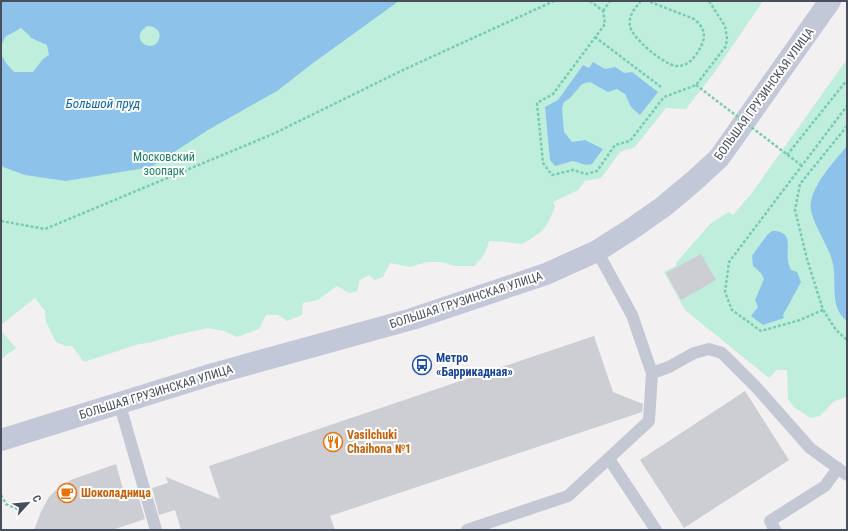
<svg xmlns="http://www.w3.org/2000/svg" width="848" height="531" font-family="'Roboto Condensed',sans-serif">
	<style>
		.green { fill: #bfeedc }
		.water { fill: #8dc2ea; fill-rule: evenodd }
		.building { fill: #cdced4 }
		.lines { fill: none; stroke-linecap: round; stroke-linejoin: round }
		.path { stroke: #78ccb5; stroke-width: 2.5; stroke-dasharray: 3 2; stroke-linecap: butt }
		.lane { stroke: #c3c8d4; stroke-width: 12 }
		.secondary { stroke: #c3c8d8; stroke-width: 22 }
		.path-bridge { stroke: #78ccb5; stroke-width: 2.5; stroke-dasharray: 3 2; stroke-linecap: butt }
		.labels { text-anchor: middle; stroke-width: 4; stroke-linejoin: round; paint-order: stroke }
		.street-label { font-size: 12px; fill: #484e5d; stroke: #fff }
		.park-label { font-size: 12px; fill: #197e62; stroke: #fff }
		.transit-label { font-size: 12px; font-weight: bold; fill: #164399; stroke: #fff; text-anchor: start }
		.food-label { font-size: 12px; font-weight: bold; fill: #c56008; stroke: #fff; text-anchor: start }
		.water-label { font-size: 13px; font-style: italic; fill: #0f66a8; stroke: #fff }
	</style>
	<rect width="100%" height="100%" fill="#f2f0f0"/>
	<g class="green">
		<path d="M 1,1 L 763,1 L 714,73 L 686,109 L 666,108 L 635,147 L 620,152 L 601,178 L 585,181 L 578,190 L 553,202 L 555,207 C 545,231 544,231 522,244 L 506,242 L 489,241 C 487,251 482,259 474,266 L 455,266 L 441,262 L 427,262 L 410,267 L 390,263 L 383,277 L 375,280 L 369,275 L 360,280 L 357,291 L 349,293 L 337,286 L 318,300 L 303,303 L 302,315 L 287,321 L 278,315 L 266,315 L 259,329 L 237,337 L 224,331 L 208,328 L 176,335 L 149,343 L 139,344 L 84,362 L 72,346 L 65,346 L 56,342 L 46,322 L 45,311 L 35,298 L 1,325 Z"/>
		<polygon points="847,59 847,397 834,401 820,416 811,418 794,407 788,399 787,370 777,370 769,378 685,310 664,272 676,266 676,263 711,223 729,212 733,215 751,194"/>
		<polygon points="1,331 16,348 1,359"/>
	</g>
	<g class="water">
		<path d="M 1,1 L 399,1 L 313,63 L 277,91 L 208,130 L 151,167 L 66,181 L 25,175 L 3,167 L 1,163 L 1,54 L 6,63 L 14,72 L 33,72 L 43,59 L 49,55 L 47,45 L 31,38 L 29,35 L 21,28 L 5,37 L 1,46 ZM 147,26 C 154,26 162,30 159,39 C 154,55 127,40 147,26 Z"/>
		<polygon points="593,62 605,69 615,67 624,73 632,72 658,92 640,115 631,107 625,94 617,89 608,92 590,82 582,84 570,98 564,102 562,108 564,132 572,142 585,140 603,149 592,164 586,165 573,161 555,166 550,160 545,107 558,100 583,65 589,68"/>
		<path d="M 847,146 L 847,321 C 829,307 837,284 833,264 C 830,246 807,217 811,202 C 815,181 834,162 847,146 Z"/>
		<path d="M 772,231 C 794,231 786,246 788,260 C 788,264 790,267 791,270 L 797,272 L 801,282 L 783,315 L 784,318 L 763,325 L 751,316 L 758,307 L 755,300 L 764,279 L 761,273 L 753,266 L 752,256 L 767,235 Z"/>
	</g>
	<g class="building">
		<polygon points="701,254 716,280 681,300 666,273"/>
		<polygon points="594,336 613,392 643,404 642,412 330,516 335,530 181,530 175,510 159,515 152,488 168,483 166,477 220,499 209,466"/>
		<polygon points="745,391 789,460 684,528 640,460"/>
		<polygon points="116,464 125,496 137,492 145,519 112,530 34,530 41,512 49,497 59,487 73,479"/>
	</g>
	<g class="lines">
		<g class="path">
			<polyline points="590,1 603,11 605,24 553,94 537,103 543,163 552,175 573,170 586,174 597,171 615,145 630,141 664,97 696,85 726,46 727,38 725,26 709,1"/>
			<path d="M 641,1 C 635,8 628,16 630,26 C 631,37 665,66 677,66 C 686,66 690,62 695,56 C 705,42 709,31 694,19 L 648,1"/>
			<polyline points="603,11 610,1"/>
			<polyline points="595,37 661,87"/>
			<polyline points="847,126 800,184 795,210 807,259 823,310 836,330 847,340"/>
			<polyline points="787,155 847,80"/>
			<polyline points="1,221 45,229 273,134 403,70 554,1"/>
			<polyline points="823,310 800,320 761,331 732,310 725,292 729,262 847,106"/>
			<polyline points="1,495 6,504 24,512"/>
		</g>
		<g class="lane">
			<polyline points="597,251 632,315 652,373 669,367 694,353 709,349 722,353 756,387 810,448 847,475"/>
			<polyline points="119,402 156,530"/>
			<polyline points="609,459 656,530"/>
			<polyline points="467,530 568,496 649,421 652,373"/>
			<polyline points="775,530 770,521 825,486 838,468"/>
		</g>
		<polyline class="secondary" points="1,440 213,374 412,319 546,274 597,251 630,230 663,207 694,181 719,158 830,1"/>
		<polyline class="path-bridge" points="696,85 801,165"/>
	</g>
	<defs>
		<symbol id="bus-ring" viewBox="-11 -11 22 22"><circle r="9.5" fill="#fff" stroke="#1a4fb4" stroke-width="1.5"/><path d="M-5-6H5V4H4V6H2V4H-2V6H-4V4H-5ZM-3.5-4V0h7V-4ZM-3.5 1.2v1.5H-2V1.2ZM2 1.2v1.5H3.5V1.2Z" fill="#1a4fb4"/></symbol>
		<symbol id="restaurant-ring" viewBox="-11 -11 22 22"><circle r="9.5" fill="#fff" stroke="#e8710a" stroke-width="1.5"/><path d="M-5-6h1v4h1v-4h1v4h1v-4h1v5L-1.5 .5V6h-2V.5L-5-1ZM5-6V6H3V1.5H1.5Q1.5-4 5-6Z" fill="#e8710a"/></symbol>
		<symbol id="cafe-ring" viewBox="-11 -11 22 22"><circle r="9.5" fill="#fff" stroke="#e8710a" stroke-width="1.5"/><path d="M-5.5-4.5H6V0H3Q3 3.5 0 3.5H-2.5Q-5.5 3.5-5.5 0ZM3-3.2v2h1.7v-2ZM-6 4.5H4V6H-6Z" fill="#e8710a"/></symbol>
	</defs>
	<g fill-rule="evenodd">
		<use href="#bus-ring" x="411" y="354" width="22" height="22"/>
		<use href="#restaurant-ring" x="322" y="431" width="22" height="22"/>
		<use href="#cafe-ring" x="56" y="482" width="22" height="22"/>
	</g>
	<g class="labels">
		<g class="street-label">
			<text transform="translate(764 94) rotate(-54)" y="4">БОЛЬШАЯ ГРУЗИНСКАЯ УЛИЦА</text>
			<text transform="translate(466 300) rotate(-18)" y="4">БОЛЬШАЯ ГРУЗИНСКАЯ УЛИЦА</text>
			<text transform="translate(156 392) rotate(-17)" y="4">БОЛЬШАЯ ГРУЗИНСКАЯ УЛИЦА</text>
		</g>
		<g class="park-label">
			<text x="164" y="161">Московский<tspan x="164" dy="14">зоопарк</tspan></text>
		</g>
		<g class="transit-label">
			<text x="436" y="362">Метро<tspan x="436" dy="14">«Баррикадная»</tspan></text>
		</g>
		<g class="food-label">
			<text x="347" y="439">Vasilchuki<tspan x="347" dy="14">Chaihona №1</tspan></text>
			<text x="81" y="497">Шоколадница</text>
		</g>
		<g class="water-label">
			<text x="103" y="108">Большой пруд</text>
		</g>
	</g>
	<rect width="848" height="531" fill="none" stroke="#484e5d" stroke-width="4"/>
	<g transform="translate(28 503) rotate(63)" stroke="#ffffff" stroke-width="3" paint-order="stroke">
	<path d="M0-3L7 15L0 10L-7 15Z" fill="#484e5d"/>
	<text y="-6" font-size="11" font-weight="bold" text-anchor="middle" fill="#484e5d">С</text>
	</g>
</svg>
